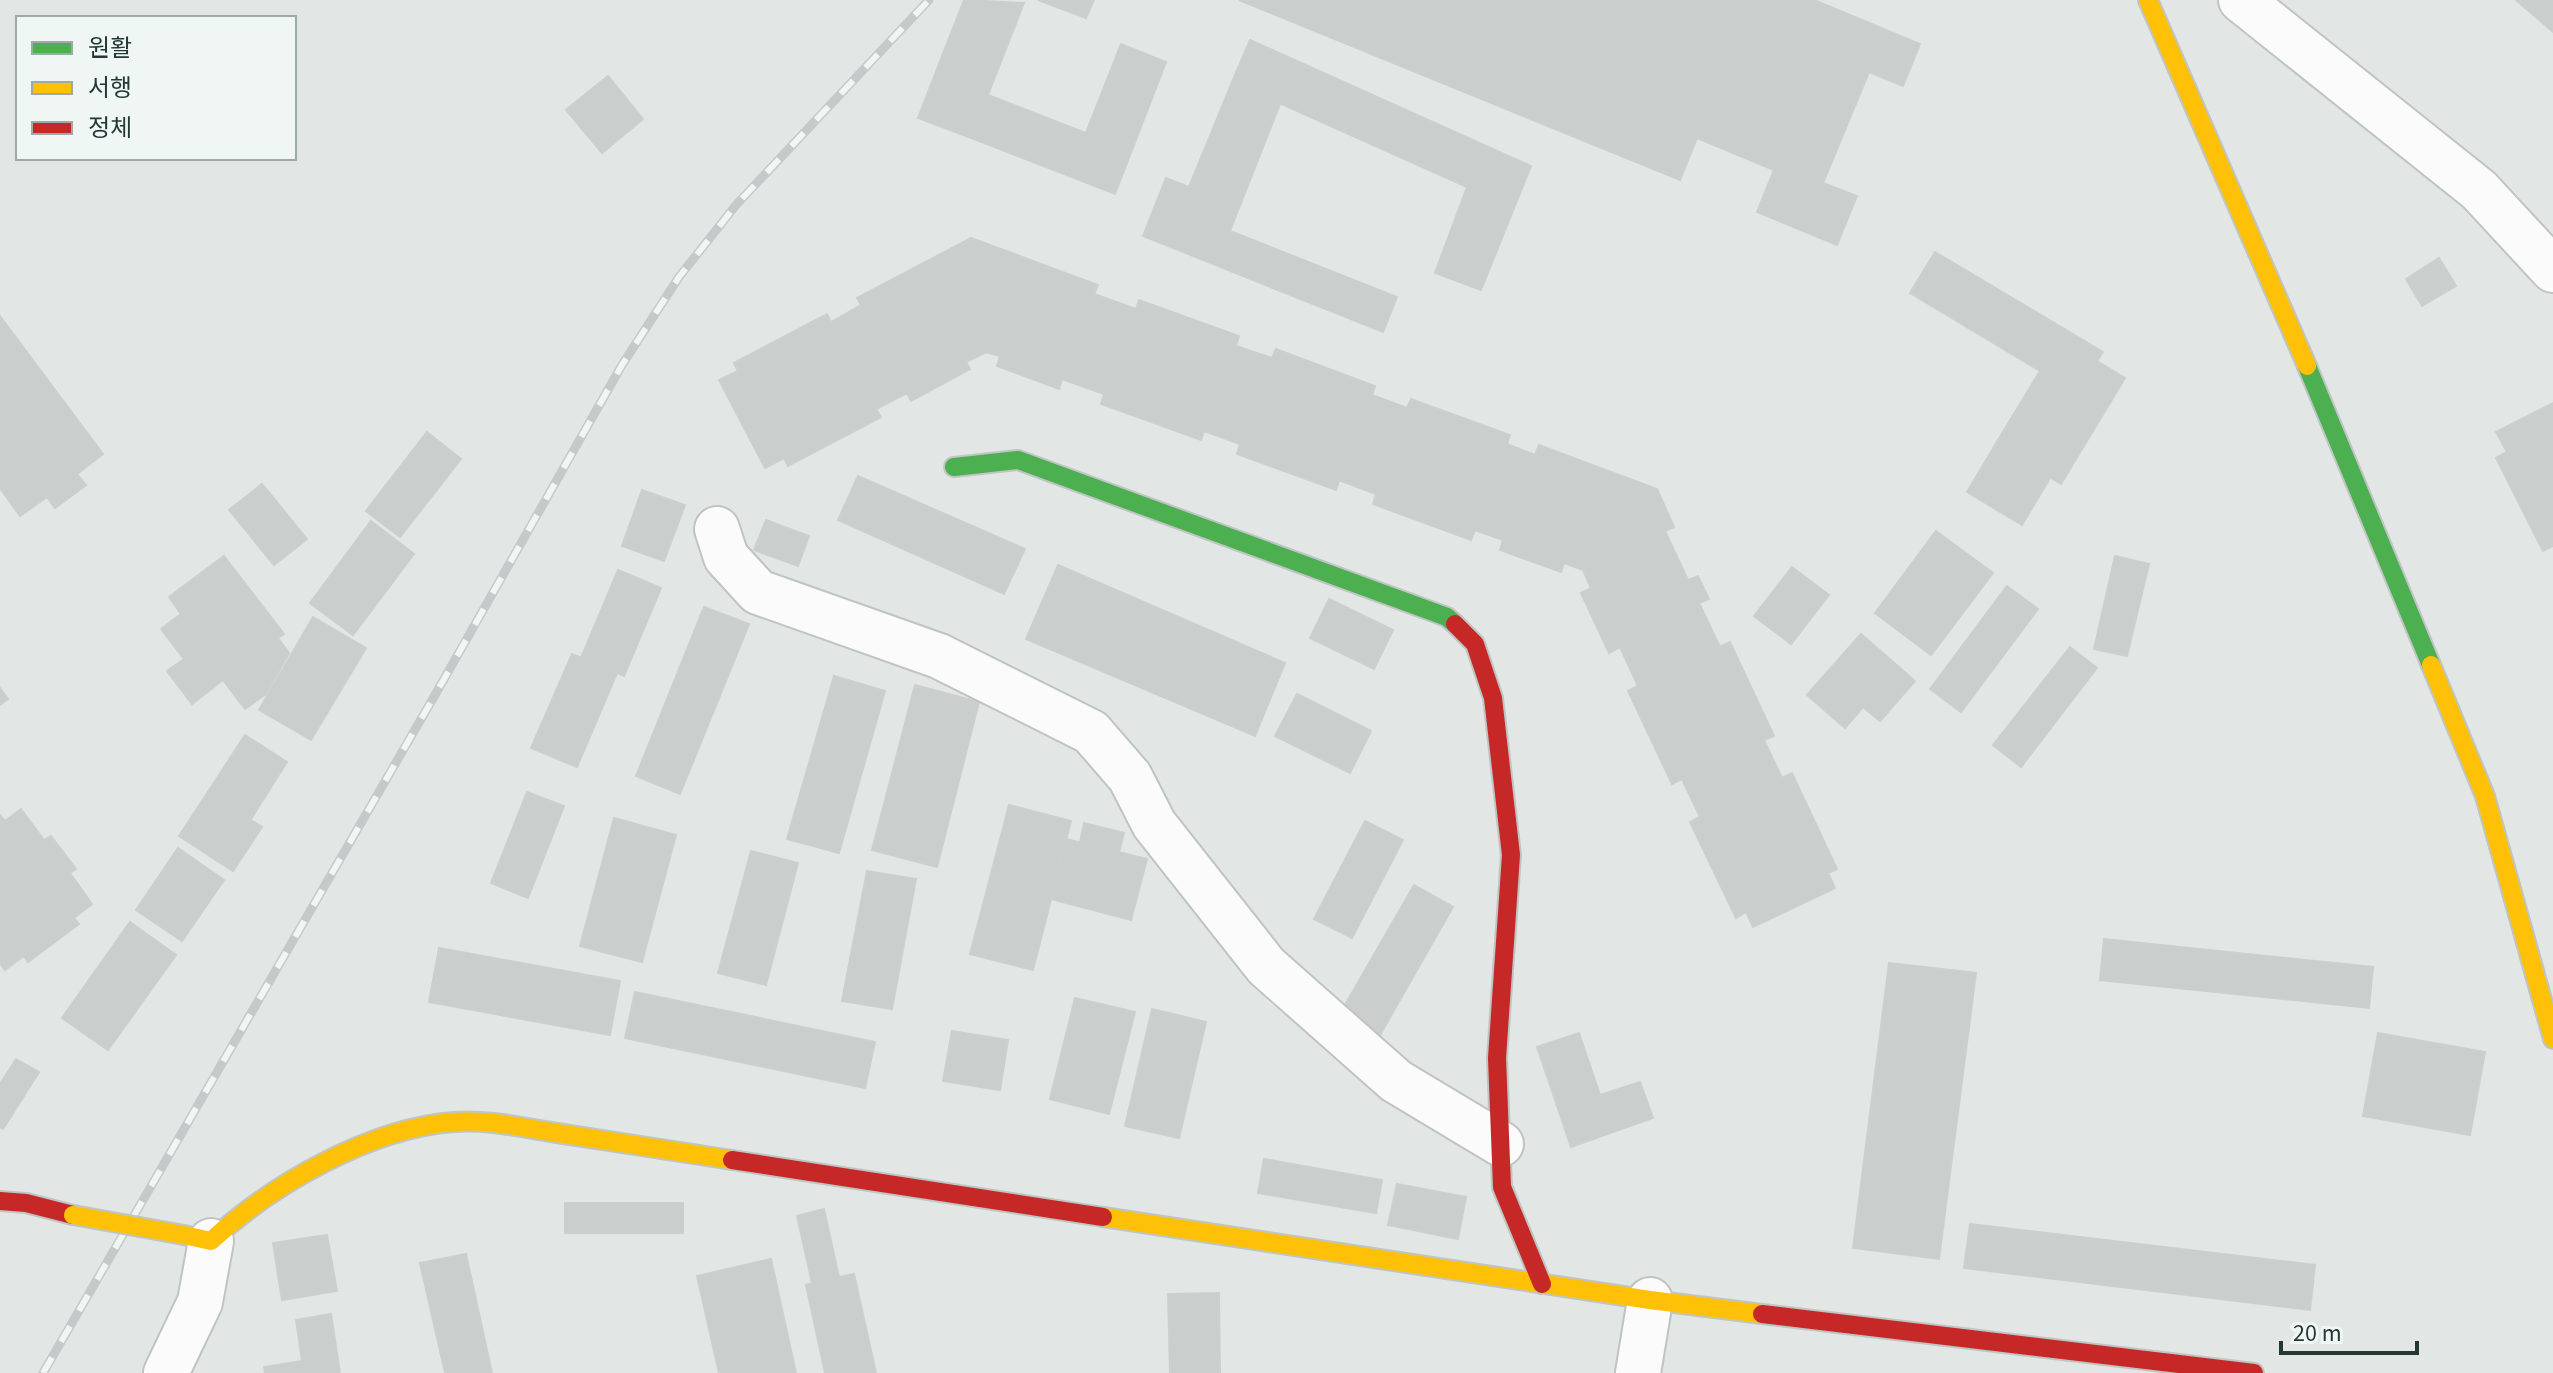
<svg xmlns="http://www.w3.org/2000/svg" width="2553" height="1373" font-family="'Source Sans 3','Noto Sans KR',sans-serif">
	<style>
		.building { fill: #cacecd; stroke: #cbd0cf; stroke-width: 2 }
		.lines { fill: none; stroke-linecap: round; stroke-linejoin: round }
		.street-casing { stroke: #bfc4c3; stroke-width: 48 }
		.fast-casing { stroke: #bfc5c3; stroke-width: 22 }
		.slow-casing { stroke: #bfc5c3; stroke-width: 22 }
		.jam-casing { stroke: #bfc5c3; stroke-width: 22 }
		.street { stroke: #fbfbfb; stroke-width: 44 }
		.fast { stroke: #4caf50; stroke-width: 18 }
		.slow { stroke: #ffc107; stroke-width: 18 }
		.jam { stroke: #c62828; stroke-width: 18 }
		.rail-casing { stroke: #c6c9c9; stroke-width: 9 }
		.rail { stroke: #f0f6f4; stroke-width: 6; stroke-dasharray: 18; stroke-linecap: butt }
		.slow-bridge-casing { stroke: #bfc5c3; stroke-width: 22; stroke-linecap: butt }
		.slow-bridge { stroke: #ffc107; stroke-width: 18 }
	</style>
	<rect width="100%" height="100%" fill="#e2e7e6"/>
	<g class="building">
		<polygon points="964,0 1024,3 971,138 918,118"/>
		<polygon points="1038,0 1094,0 1086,18"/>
		<polygon points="1239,0 1285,0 1278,16"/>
		<polygon points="1285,0 1814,0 1920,44 1903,86 1869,72 1823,183 1857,196 1837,245 1757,212 1774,170 1697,138 1680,180 1278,16"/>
		<polygon points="2516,0 2553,0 2553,32"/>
		<polygon points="1250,40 1531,166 1481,290 1435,273 1467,187 1232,82"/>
		<polygon points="1121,44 1166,62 1115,194 1069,176"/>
		<polygon points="608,76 643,119 602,153 566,110"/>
		<polygon points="1232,82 1280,104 1230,231 1397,297 1383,332 1143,236 1166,178 1189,187"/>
		<polygon points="988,95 1086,133 1069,176 971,138"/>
		<polygon points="971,238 1098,285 1094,294 1136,309 1139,300 1239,336 1236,346 1272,358 1276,349 1375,386 1372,395 1407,408 1411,399 1510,435 1507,444 1535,455 1539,445 1657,489 1674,527 1665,531 1688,580 1698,576 1709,599 1699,603 1720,647 1730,642 1774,736 1764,740 1782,778 1792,773 1837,869 1828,873 1835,888 1753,927 1746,912 1736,918 1690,822 1700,817 1682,779 1672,784 1628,691 1638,686 1620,647 1609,653 1581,593 1591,588 1583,570 1564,563 1561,572 1500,550 1503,540 1475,530 1471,540 1373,504 1376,494 1339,480 1336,490 1237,454 1240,444 1204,431 1201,440 1101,404 1104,394 1062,379 1059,389 997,366 1000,356 986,352 966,362 970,369 911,401 907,393 876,409 881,417 788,466 784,458 765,468 719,380 738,371 734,363 827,314 831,322 861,305 857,298"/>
		<polygon points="1935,252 2103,352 2097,361 2125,378 2061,484 1995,445 2040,371 1910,293"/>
		<polygon points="2439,258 2456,286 2422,306 2406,279"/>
		<polygon points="0,316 103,454 77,474 86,485 55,508 47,497 20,516 0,488"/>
		<polygon points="2553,403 2553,546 2543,551 2496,458 2507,452 2496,432"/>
		<polygon points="427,432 461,459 400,537 366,511"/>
		<polygon points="1995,445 2050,478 2022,525 1967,492"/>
		<polygon points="858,476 1025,549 1004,594 838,520"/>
		<polygon points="262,484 307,539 274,565 229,510"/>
		<polygon points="642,490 685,505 664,561 622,546"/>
		<polygon points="766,520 809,536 798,566 754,550"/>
		<polygon points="371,521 414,554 353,635 310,603"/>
		<polygon points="1936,531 1993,573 1931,655 1875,613"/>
		<polygon points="224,556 284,634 278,638 289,653 266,694 245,709 223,680 192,704 167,671 184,659 161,629 181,614 169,597"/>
		<polygon points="2115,556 2149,564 2127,656 2094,649"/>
		<polygon points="1058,565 1285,663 1255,736 1026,639"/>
		<polygon points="1792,567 1829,595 1791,644 1754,616"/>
		<polygon points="618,570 661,588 624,676 581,658"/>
		<polygon points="2007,586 2038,609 1961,712 1930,689"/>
		<polygon points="1329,599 1393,630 1374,669 1310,638"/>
		<polygon points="704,607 749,624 680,794 636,776"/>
		<polygon points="313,617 366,648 311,740 259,710"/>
		<polygon points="1861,634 1915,681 1880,721 1863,707 1845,728 1807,695"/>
		<polygon points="2070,647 2097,668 2021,767 1993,745"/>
		<polygon points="572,654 617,673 577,767 531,748"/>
		<polygon points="834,676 885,691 839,853 787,839"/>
		<polygon points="915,685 979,702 937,867 872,850"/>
		<polygon points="0,688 8,699 0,705"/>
		<polygon points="1297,694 1371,731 1350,773 1275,736"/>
		<polygon points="245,735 287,762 251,819 208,792"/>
		<polygon points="208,792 262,827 233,871 179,836"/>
		<polygon points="527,792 564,806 528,898 491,883"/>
		<polygon points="1009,805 1071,821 1033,970 970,954"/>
		<polygon points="21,809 44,840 51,836 76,869 70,873 92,904 74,918 79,924 28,962 24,956 5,970 0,963 0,815 5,821"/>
		<polygon points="614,818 676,835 642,962 580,946"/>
		<polygon points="1365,821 1403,840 1352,938 1314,919"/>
		<polygon points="1084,823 1124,833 1119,852 1080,842"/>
		<polygon points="1066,839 1147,859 1131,920 1051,899"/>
		<polygon points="178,848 224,880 182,941 136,910"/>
		<polygon points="751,851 798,863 766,985 718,973"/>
		<polygon points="867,871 916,879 892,1009 842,1001"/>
		<polygon points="1414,885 1453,907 1380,1035 1341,1012"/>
		<polygon points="130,922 176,955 108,1050 62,1018"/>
		<polygon points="2104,939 2373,967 2369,1008 2100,980"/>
		<polygon points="439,948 620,981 610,1035 429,1002"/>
		<polygon points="1889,963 1976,973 1939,1259 1853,1248"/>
		<polygon points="635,992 875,1042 865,1088 625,1038"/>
		<polygon points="1075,998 1135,1012 1109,1114 1050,1099"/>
		<polygon points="1152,1009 1206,1022 1179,1138 1125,1126"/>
		<polygon points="952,1031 1008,1040 1000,1090 943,1081"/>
		<polygon points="1579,1033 1600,1095 1640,1082 1653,1118 1571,1147 1537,1047"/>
		<polygon points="2378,1033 2485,1052 2470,1135 2363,1116"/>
		<polygon points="16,1059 39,1072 3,1129 0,1127 0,1084"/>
		<polygon points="1264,1159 1382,1180 1376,1213 1258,1193"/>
		<polygon points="1397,1184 1466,1197 1458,1239 1388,1225"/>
		<rect x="565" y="1203" width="118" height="30"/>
		<polygon points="824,1209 839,1277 854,1274 876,1373 825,1373 806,1285 812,1283 797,1216"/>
		<polygon points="1970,1224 2315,1265 2310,1310 1964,1268"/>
		<polygon points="327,1235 337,1291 282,1300 273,1243"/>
		<polygon points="466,1254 492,1373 445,1373 420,1263"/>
		<polygon points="771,1259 796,1373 719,1373 697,1276"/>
		<polygon points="1219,1293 1220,1373 1170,1373 1168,1294"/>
		<polygon points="331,1314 340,1373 265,1373 264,1367 302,1361 296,1320"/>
	</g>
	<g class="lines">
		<defs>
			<g id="street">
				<polyline points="2241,0 2479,190 2553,270"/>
				<polyline points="717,529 726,557 758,592 939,656 1091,732 1130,777 1154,824 1266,966 1396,1081 1501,1144"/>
				<polyline points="166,1373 200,1302 211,1241"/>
				<polyline points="1638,1373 1650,1300"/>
			</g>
			<g id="fast">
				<polyline points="2307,366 2431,665"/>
				<polyline points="954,467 1018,460 1447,617 1455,624"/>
			</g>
			<g id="slow">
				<polyline points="2148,0 2307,366"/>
				<polyline points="2431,665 2485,796 2553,1039"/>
				<polyline points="1103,1217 1650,1300 1762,1314"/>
				<path d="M 184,1235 L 211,1241 C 271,1185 370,1128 454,1122 C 488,1119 524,1128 557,1133 C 615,1142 674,1151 732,1160"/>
			</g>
			<g id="jam">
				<polyline points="1455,624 1475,644 1493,698 1511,855 1497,1058 1502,1187 1542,1284"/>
				<polyline points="732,1160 1103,1217"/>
				<polyline points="0,1201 26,1203 73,1215"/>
				<polyline points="1762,1314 2254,1373"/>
			</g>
		</defs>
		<use href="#street" class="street-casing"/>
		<use href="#fast" class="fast-casing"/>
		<use href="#slow" class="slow-casing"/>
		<use href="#jam" class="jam-casing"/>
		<use href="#street" class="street"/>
		<use href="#fast" class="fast"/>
		<use href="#slow" class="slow"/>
		<use href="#jam" class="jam"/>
		<defs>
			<polyline id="rail" points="43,1373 435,695 622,365 679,277 736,205 929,0"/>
		</defs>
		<use href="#rail" class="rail-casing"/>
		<use href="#rail" class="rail"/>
		<defs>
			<polyline id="slow-bridge" points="73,1215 184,1235"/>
		</defs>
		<use href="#slow-bridge" class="slow-bridge-casing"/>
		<use href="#slow-bridge" class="slow-bridge"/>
	</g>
	<rect x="16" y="16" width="280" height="144" fill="#f0f6f4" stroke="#9eaaa8" stroke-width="2"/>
	<rect x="32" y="42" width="40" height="12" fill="#4caf50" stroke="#9eaaa8" stroke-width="2"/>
	<text x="88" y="56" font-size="24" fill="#233835">원활</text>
	<rect x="32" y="82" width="40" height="12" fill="#ffc107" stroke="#9eaaa8" stroke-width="2"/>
	<text x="88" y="96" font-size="24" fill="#233835">서행</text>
	<rect x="32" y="122" width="40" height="12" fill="#c62828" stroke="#9eaaa8" stroke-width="2"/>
	<text x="88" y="136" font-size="24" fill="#233835">정체</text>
	<path d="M2281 1341v12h136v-12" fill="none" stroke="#233835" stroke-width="4"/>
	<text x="2293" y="1341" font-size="24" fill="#233835" stroke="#f0f6f4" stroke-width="6" paint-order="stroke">20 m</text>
</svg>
